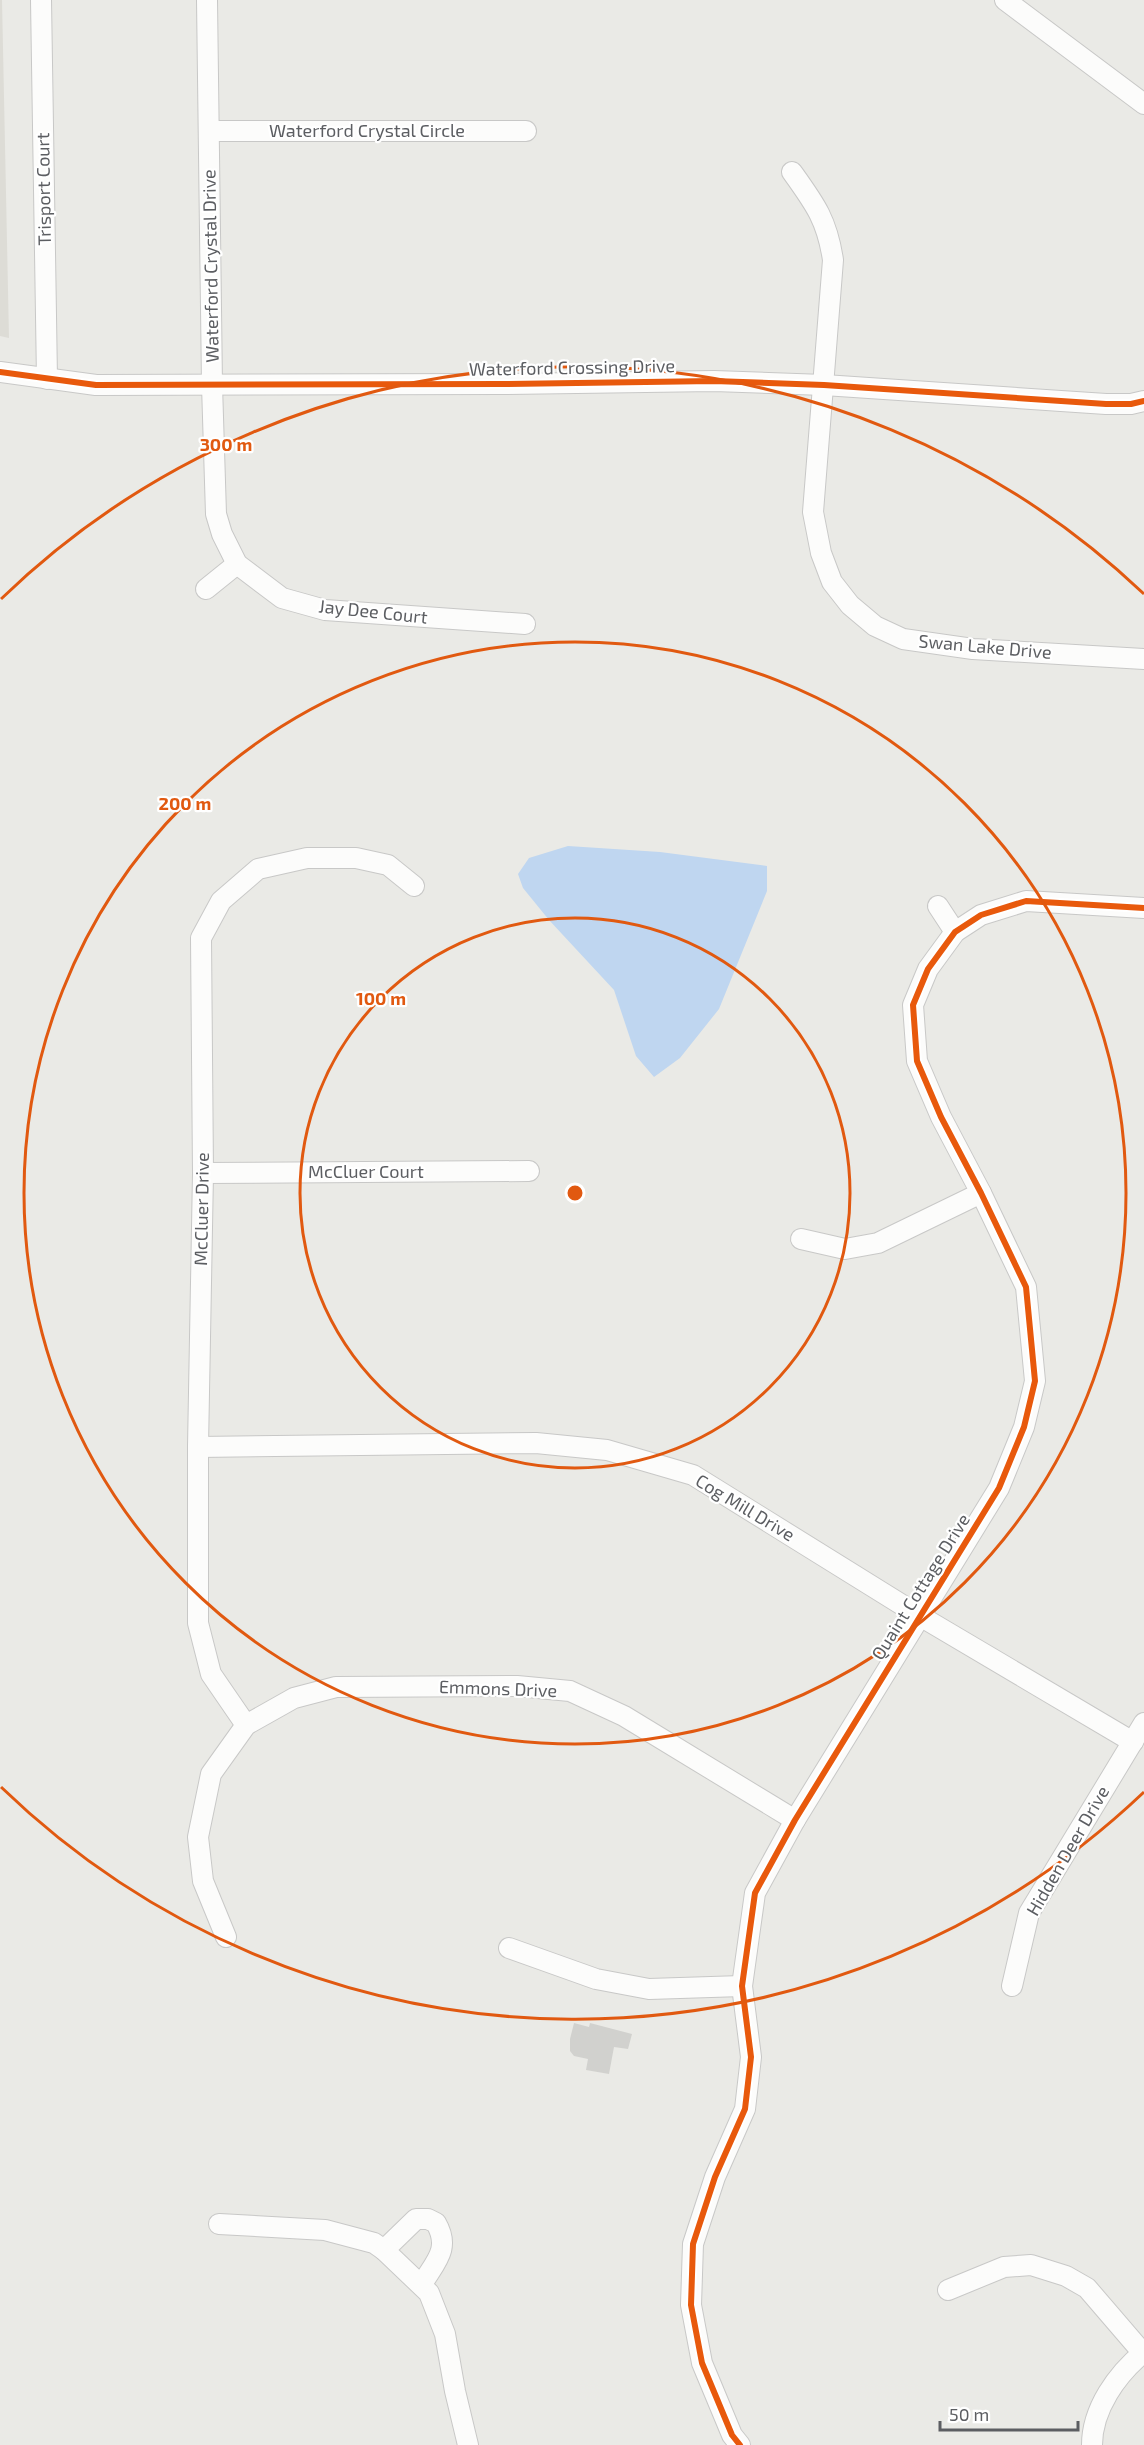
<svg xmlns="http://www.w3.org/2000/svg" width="1144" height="2445" font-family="'Exo 2',sans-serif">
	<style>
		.education { fill: #dddcd6 }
		.water { fill: #bfd6f0 }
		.building { fill: #d1d1ce }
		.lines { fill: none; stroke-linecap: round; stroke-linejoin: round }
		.minor-casing { stroke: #c8c8c7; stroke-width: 22 }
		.minor { stroke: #fcfcfb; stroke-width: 20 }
		.cycleway-casing { stroke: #fff; stroke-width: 10 }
		.cycleway { stroke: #e8590c; stroke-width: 6 }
		.ring { fill: none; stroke: #e15910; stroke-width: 3 }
		.labels { text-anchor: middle; stroke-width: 4.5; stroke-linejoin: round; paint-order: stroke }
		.street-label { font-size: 18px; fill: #5c5e62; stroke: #fff }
		.centre { fill: #e15910; stroke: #fff; stroke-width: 3 }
		.ring-label { font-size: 18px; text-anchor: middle; font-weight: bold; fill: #e15910; stroke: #fff; stroke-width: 4.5; stroke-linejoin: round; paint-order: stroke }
	</style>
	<rect width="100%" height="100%" fill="#eaeae6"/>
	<polygon class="education" points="0,0 2,0 9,338 0,336"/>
	<polygon class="water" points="568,846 660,852 767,866 767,891 719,1009 680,1058 654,1077 636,1056 614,990 549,920 523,888 518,874 529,858"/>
	<polygon class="building" points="574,2023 589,2027 590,2023 632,2034 628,2049 614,2047 609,2074 586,2070 588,2059 574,2056 570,2051 570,2039"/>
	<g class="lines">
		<defs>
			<g id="minor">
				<polyline points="41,0 47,379"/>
				<polyline points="207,0 212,385 216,514 222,534 237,564 282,598 325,610 525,624"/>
				<polyline points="1005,0 1144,104"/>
				<polyline points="209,131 526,131"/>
				<path d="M 792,172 C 815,204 827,220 833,260 L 813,512 L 821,553 L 832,582 L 850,605 L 875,626 L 903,639 L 973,649 L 1144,659"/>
				<polyline points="0,372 96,385 504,384 714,381 824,385 1106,404 1131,404 1144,401"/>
				<polyline points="206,589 237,564"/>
				<polyline points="938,906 955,932"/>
				<polyline points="203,1173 529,1171"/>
				<polyline points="801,1239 845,1249 878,1243 981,1193"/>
				<polyline points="198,1447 536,1443 607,1450 693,1475 920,1616 1133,1742"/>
				<polyline points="246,1725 211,1674 198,1623 198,1447 203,1173 201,938 221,901 258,869 307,858 356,858 388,865 414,886"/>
				<polyline points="226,1937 203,1881 198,1837 211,1774 246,1725 294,1698 336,1687 517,1686 570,1691 624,1716 795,1820"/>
				<polyline points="509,1948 596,1979 649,1989 742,1986"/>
				<polyline points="1012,1986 1029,1913 1144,1723"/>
				<polyline points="219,2224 325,2230 374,2243 384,2250 429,2293 445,2334 455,2391 468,2445"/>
				<path d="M 384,2250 L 416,2219 L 428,2219 L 436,2223 C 451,2249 435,2262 422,2284"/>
				<polyline points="948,2290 1004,2267 1031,2265 1066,2276 1087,2288 1142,2352"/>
				<polyline points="740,2445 732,2435 702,2363 691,2305 693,2244 715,2177 745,2109 751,2057 742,1986 755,1893 795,1820 999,1488 1024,1427 1035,1381 1026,1287 981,1193 941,1117 917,1061 913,1005 928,969 955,932 981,915 1026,901 1144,908"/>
				<path d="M 1092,2445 C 1092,2409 1117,2374 1144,2352"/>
			</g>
		</defs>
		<use href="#minor" class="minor-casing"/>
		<use href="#minor" class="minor"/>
		<defs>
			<g id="cycleway">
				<polyline points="0,372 96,385 504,384 714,381 824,385 1106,404 1131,404 1144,401"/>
				<polyline points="740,2445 732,2435 702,2363 691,2305 693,2244 715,2177 745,2109 751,2057 742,1986 755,1893 795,1820 999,1488 1024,1427 1035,1381 1026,1287 981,1193 941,1117 917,1061 913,1005 928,969 955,932 981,915 1026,901 1144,908"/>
			</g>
		</defs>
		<use href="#cycleway" class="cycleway-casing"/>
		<use href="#cycleway" class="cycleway"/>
	</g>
	<g class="ring">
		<circle cx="575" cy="1193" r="275"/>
		<circle cx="575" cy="1193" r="551"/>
		<path d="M1144 1792A826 826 0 0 1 1 1787M1 599A826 826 0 0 1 1144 594"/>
	</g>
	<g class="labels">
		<g class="street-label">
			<text x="367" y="137">Waterford Crystal Circle</text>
			<text transform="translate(44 189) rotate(-91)" y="6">Trisport Court</text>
			<text transform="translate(211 266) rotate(-91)" y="6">Waterford Crystal Drive</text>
			<text transform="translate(572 368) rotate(-1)" y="6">Waterford Crossing Drive</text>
			<text transform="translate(373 612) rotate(6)" y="6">Jay Dee Court</text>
			<text transform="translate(985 647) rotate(5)" y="6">Swan Lake Drive</text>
			<text x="366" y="1178">McCluer Court</text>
			<text transform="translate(202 1209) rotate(-89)" y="6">McCluer Drive</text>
			<text transform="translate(745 1508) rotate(31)" y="6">Cog Mill Drive</text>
			<text transform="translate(921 1587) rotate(-58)" y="6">Quaint Cottage Drive</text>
			<text transform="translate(498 1689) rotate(2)" y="6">Emmons Drive</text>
			<text transform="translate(1068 1851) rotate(-60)" y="6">Hidden Deer Drive</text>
		</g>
	</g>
	<circle cx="575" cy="1193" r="9" class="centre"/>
	<g class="ring-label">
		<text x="226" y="451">300 m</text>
		<text x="185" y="810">200 m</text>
		<text x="381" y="1005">100 m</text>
	</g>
	<path d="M940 2421v9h138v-9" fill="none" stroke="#5c5e62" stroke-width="3"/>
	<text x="949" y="2421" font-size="18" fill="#5c5e62" stroke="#ffffff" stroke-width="4.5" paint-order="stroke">50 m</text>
</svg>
